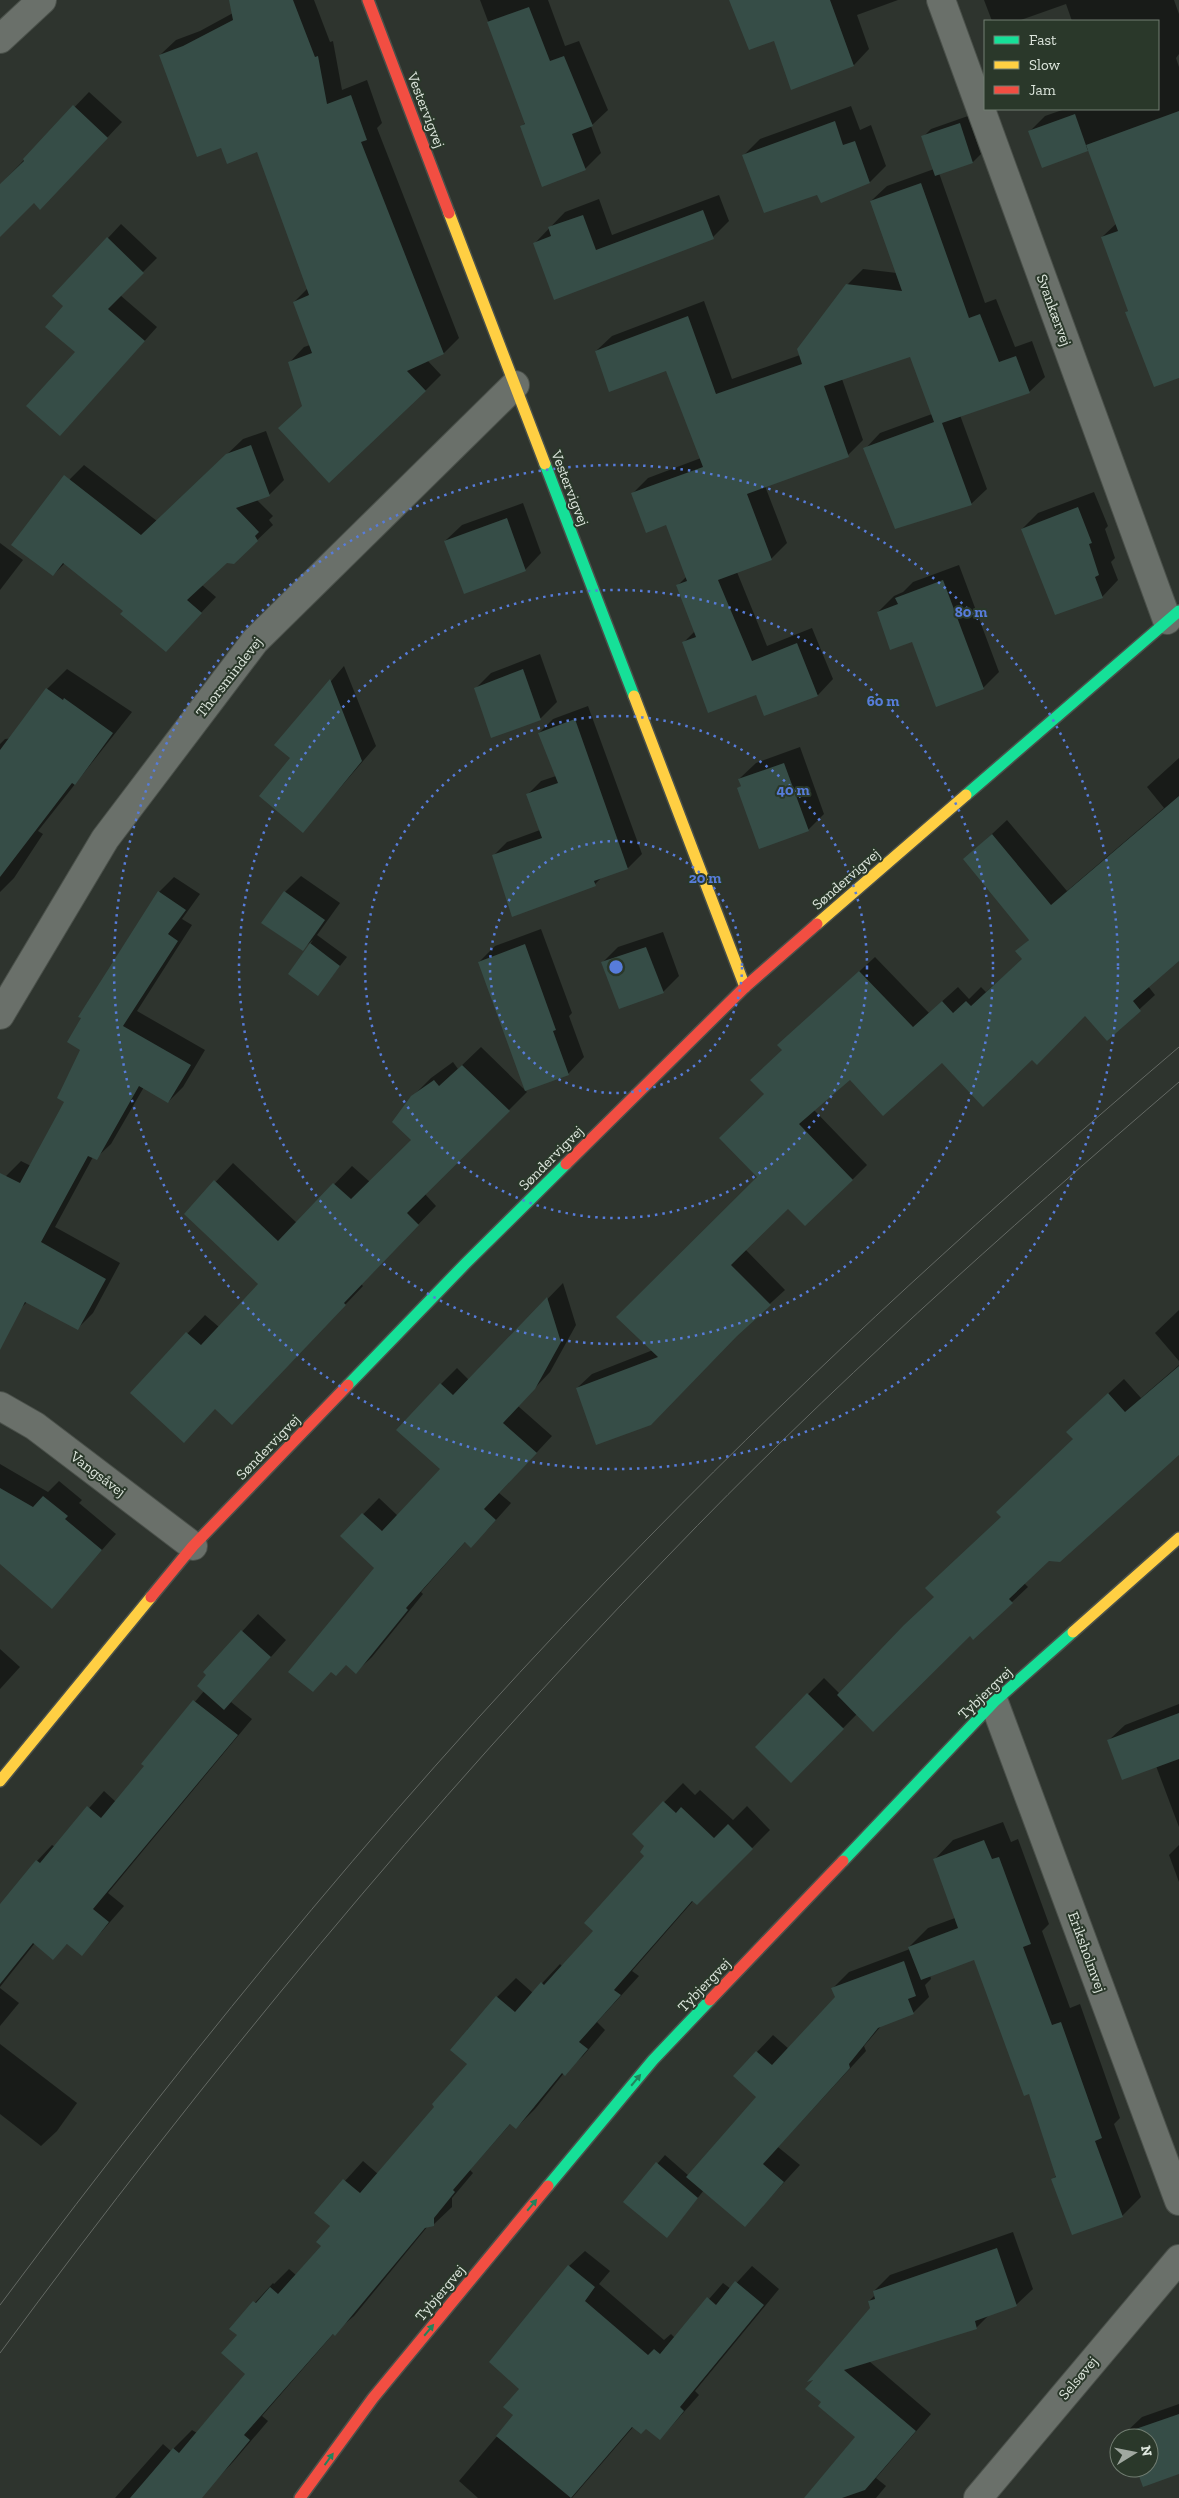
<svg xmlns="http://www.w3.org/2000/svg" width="1179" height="2498" font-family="'Zilla Slab',serif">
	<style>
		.shadow { fill: #0007 }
		.building { fill: #364d47 }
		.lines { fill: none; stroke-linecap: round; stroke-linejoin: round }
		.street-casing { stroke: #4a504a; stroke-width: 30 }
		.fast-casing { stroke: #4a504a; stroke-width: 14 }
		.slow-casing { stroke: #4a504a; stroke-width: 14 }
		.jam-casing { stroke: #4a504a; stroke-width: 14 }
		.street { stroke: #6a706a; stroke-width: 28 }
		.fast { stroke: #16e098; stroke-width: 11 }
		.slow { stroke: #ffcf43; stroke-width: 11 }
		.jam { stroke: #f24e42; stroke-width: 11 }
		.tram { stroke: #646964; stroke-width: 1 }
		.oneway { fill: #21845c }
		.ring { fill: none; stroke: #577cda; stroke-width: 2.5; stroke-dasharray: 2.5 5 }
		.labels { text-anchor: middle; stroke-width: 4; stroke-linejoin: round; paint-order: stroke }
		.street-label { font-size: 15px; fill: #dde6dd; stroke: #2a382a }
		.centre { fill: #577cda; stroke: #2a382a; stroke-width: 2.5 }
		.ring-label { font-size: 15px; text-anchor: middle; font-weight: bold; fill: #577cda; stroke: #2a382a; stroke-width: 4; stroke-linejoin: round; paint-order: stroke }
	</style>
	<rect width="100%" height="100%" fill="#2e342e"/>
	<g class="shadow">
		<polygon points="231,0 314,0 330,42 333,41 342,90 367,80 382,123 377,128 459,338 444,353 427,360 441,375 425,391 303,406 289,363 304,347 310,345 294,302 308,288 257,150 221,146 160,55 176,40 200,31 233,13"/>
		<polygon points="480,0 548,0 565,46 579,41 608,110 591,126 601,153 585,169 521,127 526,122"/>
		<polygon points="731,0 898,0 857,15 869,49 854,65 774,39"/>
		<polygon points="984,0 1174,0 1179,14 1179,54 1176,58 1179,67 1179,377 1126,312 1129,310 1102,237 1117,223 1089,149 1042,166 1030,131 1045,116 1065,109 1158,109 1158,21 1072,21 1066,4 1018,21 992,21"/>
		<polygon points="89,92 122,122 55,193 34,201 0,205 0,185"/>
		<polygon points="851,106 860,130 871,125 886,166 870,182 821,201 818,194 744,155 760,139"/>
		<polygon points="968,116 981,154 973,162 939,173 985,303 996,299 1015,347 1032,341 1045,377 1029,392 960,415 987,489 971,504 865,449 880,433 932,414 911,355 842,379 863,440 848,455 765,486 787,543 771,559 737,572 767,646 812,628 833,679 818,695 765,714 756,694 683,643 695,631 677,586 687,576 667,524 633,493 648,478 701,458 667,370 596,351 612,336 704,301 732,379 800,355 847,285 863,269 897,273 871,201 887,186 934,169 923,137 931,129"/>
		<polygon points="719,195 729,221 713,237 555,298 535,243 565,212 599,199 612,235"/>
		<polygon points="121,224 157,258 120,295 157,327 73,421 77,352 65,305 54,296"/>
		<polygon points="266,431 284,480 269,495 257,500 273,516 269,520 273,525 234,562 227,562 202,585 216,597 180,635 125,611 65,563 53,575 69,480 84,465 157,521 243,439"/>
		<polygon points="1094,492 1108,526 1105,529 1115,558 1111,562 1118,580 1102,597 1022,529 1038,513"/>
		<polygon points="523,503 541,553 525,570 445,541 462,525"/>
		<polygon points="0,543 23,560 0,590"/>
		<polygon points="959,565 999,672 983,688 912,641 878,612 894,596 903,592 913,582"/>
		<polygon points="540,654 557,702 541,718 492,736 475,689 491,673"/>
		<polygon points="344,666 376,746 303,831 292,758 276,745"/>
		<polygon points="67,669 132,712 38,831 43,834 14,878 0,892 0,744 5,739 53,734 27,716 47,689"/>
		<polygon points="588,706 642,854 628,868 602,877 595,884 493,856 507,842 540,830 527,795 541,781 556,776 539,733 553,719"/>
		<polygon points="800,747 824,814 808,830 739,788 742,785 739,779 756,763"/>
		<polygon points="1179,758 1179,960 1148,986 1155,995 1107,1039 1085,1014 1032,1059 942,1061 850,1078 814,1110 867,1165 852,1180 788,1207 745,1249 785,1290 740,1331 577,1388 592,1374 653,1350 759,1177 766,1094 783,1050 779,1045 875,957 929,1013 958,987 969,999 981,987 986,992 1023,959 1017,952 1030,939 965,859 1007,820 1067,891 1164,808 1147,787"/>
		<polygon points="301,876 340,903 317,935 347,957 318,994 289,974 313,940 302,949 285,892"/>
		<polygon points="174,877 200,894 182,919 192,925 137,1011 205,1050 183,1087 168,1102 144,1087 111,1144 96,1158 93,1157 55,1227 120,1263 93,1313 78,1328 27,1302 22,1307 0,1295 0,1188 6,1176 21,1161 31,1166 65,1102 159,892"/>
		<polygon points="541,929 572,1013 569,1016 584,1057 568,1074 479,962 495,946"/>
		<polygon points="663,932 679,976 663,992 602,963 618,947"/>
		<polygon points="481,1047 527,1092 425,1194 436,1206 361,1284 363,1286 250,1405 215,1408 184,1441 132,1392 205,1315 219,1327 260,1284 186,1214 233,1163 297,1223 352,1166 370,1182 413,1140 412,1097 431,1078 453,1062 458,1069"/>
		<polygon points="563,1283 576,1325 550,1372 518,1406 552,1436 499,1493 511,1503 487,1530 466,1541 421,1592 423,1594 372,1657 356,1672 376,1568 342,1536 379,1498 398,1516 442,1469 441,1384 457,1368 469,1380"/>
		<polygon points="1179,1310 1179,1361 1155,1333"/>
		<polygon points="1179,1365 1179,1444 1048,1560 1024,1583 1028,1587 1012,1602 857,1714 791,1781 756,1747 824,1678 840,1694 935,1597 1002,1517 1074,1439 1083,1417 1124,1379 1141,1398"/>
		<polygon points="0,1464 48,1492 59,1481 82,1500 79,1503 116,1534 52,1607 0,1551"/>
		<polygon points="258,1614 286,1640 231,1702 252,1719 108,1893 124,1906 82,1954 68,1943 53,1958 35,1943 0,1987 0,1906 37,1861 52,1845 55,1847 104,1791 116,1802 145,1766 143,1764 204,1691 208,1674 205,1672"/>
		<polygon points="0,1649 20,1667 0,1689"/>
		<polygon points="1179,1704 1179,1827 1156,1766 1109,1740 1125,1725"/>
		<polygon points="683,1783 695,1795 700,1790 733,1820 747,1806 770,1830 697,1904 694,1900 632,1971 639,1976 597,2022 605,2030 583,2056 564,2073 535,2109 516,2128 511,2123 470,2170 473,2173 452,2198 452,2207 433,2225 428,2226 354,2316 334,2333 262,2416 268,2421 233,2462 215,2481 191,2498 115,2498 163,2444 171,2451 192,2430 197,2433 246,2374 238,2335 231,2329 273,2283 274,2284 289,2269 296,2275 322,2246 331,2226 316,2213 363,2161 378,2174 436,2107 469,2064 467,2030 497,1997 516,1978 533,1993 560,1964 563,1967 595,1930 646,1856 646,1846 633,1834"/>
		<polygon points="1003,1822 1011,1842 1018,1839 1049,1924 1042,1931 1070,2008 1080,2004 1120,2118 1114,2124 1141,2197 1122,2216 1052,2180 1057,2175 1029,2092 974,1958 930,1975 931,1979 925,1985 929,1997 913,2013 882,2025 864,2046 866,2051 778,2147 800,2165 745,2225 704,2190 674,2228 625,2201 665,2155 689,2176 758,2097 757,2052 773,2035 789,2049 836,1997 833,1988 849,1972 910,1949 909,1947 928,1928 955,1918 935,1859 953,1840"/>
		<polygon points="1179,1845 1179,1882 1169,1855"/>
		<polygon points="0,1988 19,2003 0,2026"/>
		<polygon points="0,2044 77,2103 57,2131 41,2146 0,2114"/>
		<polygon points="1013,2232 1033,2289 1016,2305 989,2315 976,2328 869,2361 931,2414 876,2478 886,2486 876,2498 805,2498 856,2437 820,2406 872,2308 869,2301 875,2295 874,2291 890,2275"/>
		<polygon points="585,2251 610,2271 599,2284 664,2340 671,2334 675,2338 723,2283 731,2289 752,2266 779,2289 695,2391 699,2395 660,2439 646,2428 634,2426 572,2498 478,2498 459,2481 515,2415 521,2389 491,2362 569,2266"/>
		<polygon points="1179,2404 1179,2473 1137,2468 1149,2468 1149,2438 1127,2438 1125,2433 1142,2417"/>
	</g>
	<g class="building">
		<polygon points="229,0 293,0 315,57 318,56 327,104 351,95 367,140 361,142 444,354 407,371 426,391 329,483 278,428 302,406 288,362 312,353 293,302 309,295 257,152 227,164 221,148 197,157 159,55 183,46 233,20"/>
		<polygon points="729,0 830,0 854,66 791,90 774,41 749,50"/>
		<polygon points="529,7 550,61 564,56 593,126 572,134 586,170 542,187 520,126 525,124 487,22"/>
		<polygon points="73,105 108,138 40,210 34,203 0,237 0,184 24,161 23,159"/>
		<polygon points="1179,111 1179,378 1154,387 1125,312 1128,311 1101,237 1118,231 1086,145"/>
		<polygon points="1075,114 1088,151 1042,168 1028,131"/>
		<polygon points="835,121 843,145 855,141 870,183 821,203 817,195 764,213 742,155"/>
		<polygon points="960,123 973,163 935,176 921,136"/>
		<polygon points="921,183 969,318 980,314 999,362 1016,356 1030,393 942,423 972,505 895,529 863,448 934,422 910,357 824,386 849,457 747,494 772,560 718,580 752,661 797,643 818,696 764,716 756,695 708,713 682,642 696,637 676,585 687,581 666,525 646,533 631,493 703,467 666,371 609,392 595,351 688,316 716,394 802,364 797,349 846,284 902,291 870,201"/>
		<polygon points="703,210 714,239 554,300 533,243 551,236 548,227 583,215 596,250"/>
		<polygon points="107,237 144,273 108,309 145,341 60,436 26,406 75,352 45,327 63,306 52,296"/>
		<polygon points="251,445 270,496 236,508 259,532 255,536 258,541 234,564 227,563 187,600 202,613 166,652 120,614 123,611 63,563 53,576 11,545 64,475 141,535 226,454"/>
		<polygon points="1078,507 1092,543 1089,544 1099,575 1095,577 1103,598 1055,615 1021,529"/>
		<polygon points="507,518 526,571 464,594 444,541"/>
		<polygon points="943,580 984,689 936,707 912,642 890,650 877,612 898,604 895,598"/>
		<polygon points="523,669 541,720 491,738 474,688"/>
		<polygon points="330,679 362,761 303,833 259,796 290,758 274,745"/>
		<polygon points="46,688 63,700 64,698 113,733 75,785 72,783 0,877 0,750"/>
		<polygon points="575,719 628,869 594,881 596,886 512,917 492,855 542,838 526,794 558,783 538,733"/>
		<polygon points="784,763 809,831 759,849 737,788 741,786 738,779"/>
		<polygon points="1179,796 1179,961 1133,1001 1141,1011 1107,1041 1085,1016 1037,1065 1032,1060 983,1107 942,1063 883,1116 850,1080 799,1124 853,1180 805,1226 788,1209 731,1265 771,1305 737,1336 651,1425 596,1445 576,1388 658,1357 616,1317 757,1177 719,1138 764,1094 750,1080 782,1050 777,1045 859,971 913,1027 942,1001 953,1013 966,1001 971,1006 1022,959 1015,951 1029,940 963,859 992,834 1051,905"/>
		<polygon points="158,891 186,910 168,934 178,941 123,1026 191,1065 168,1103 139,1086 97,1160 88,1156 41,1242 106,1279 78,1330 25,1302 0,1350 0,1173 20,1183 64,1102 57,1098 80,1050 67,1042 81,1018 78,1017"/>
		<polygon points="284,891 325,920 303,951 261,923"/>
		<polygon points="310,943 340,966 318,996 288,974"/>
		<polygon points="525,944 556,1030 553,1031 569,1075 525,1091 478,962"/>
		<polygon points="646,947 664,993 619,1009 601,962"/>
		<polygon points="462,1065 510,1111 407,1213 419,1225 344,1303 346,1305 232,1425 215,1409 184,1443 130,1393 186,1332 201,1345 258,1284 184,1214 214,1180 278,1241 333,1183 351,1199 411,1140 392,1122 411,1096 434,1080 439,1086"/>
		<polygon points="547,1297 561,1342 535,1389 503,1423 537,1453 484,1509 496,1520 471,1548 465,1542 406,1608 408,1610 356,1674 346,1665 336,1676 331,1672 313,1692 288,1672 374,1568 340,1536 362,1513 382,1531 440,1469 396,1430 440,1383 453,1395"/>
		<polygon points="1179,1366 1179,1455 1060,1562 1049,1561 1009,1599 1013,1603 973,1640 970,1636 873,1732 837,1695 904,1625 934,1597 925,1588 1001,1517 996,1512 1073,1439 1066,1432 1108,1393 1125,1412"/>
		<polygon points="0,1488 33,1507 43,1496 68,1516 65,1519 102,1550 52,1609 0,1564"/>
		<polygon points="241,1630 271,1657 224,1710 197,1686 206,1675 203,1672"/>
		<polygon points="807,1693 844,1729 791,1783 755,1747"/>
		<polygon points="193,1700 238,1735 93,1909 109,1922 82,1956 67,1944 53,1960 33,1943 0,1984 0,1904 36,1860 40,1863 87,1806 101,1818 144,1766 141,1764"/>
		<polygon points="1179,1713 1179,1759 1122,1780 1107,1740"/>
		<polygon points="663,1801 676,1813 681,1807 714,1838 728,1824 753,1849 697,1905 692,1901 614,1990 621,1995 579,2042 588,2049 565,2076 562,2073 516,2129 510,2124 453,2190 455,2192 434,2218 434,2226 425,2228 335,2336 333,2334 244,2435 250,2440 202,2498 130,2498 173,2448 179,2453 245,2374 221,2353 237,2335 229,2329 253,2301 256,2303 270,2287 278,2294 321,2246 316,2242 330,2226 314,2213 343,2179 360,2193 434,2107 432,2104 467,2064 450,2050 496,1996 515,2012 541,1982 544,1985 593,1931 584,1923 644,1856 640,1852 644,1846 632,1834"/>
		<polygon points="984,1840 992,1859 999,1857 1031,1944 1023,1947 1052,2025 1061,2022 1102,2138 1095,2141 1123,2217 1072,2235 1051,2179 1056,2177 1029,2094 1024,2096 974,1960 921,1980 908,1947 958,1928 933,1859"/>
		<polygon points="904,1961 916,1996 908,1999 914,2014 878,2028 849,2064 850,2068 763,2164 784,2182 745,2227 686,2177 756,2097 733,2076 756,2051 772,2065 835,1997 831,1988"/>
		<polygon points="656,2162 698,2198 667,2238 623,2202"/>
		<polygon points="997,2248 1017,2306 975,2321 977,2329 844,2370 916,2431 865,2490 842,2498 804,2498 855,2437 818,2406 821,2402 805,2389 813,2380 807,2382 870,2308 868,2301 875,2299 873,2291"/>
		<polygon points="568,2265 595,2287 585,2301 648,2355 654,2349 660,2354 707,2297 716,2305 735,2281 764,2305 680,2407 684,2411 660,2440 646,2429 641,2434 632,2427 571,2498 496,2436 513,2415 503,2407 519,2389 489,2362"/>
		<polygon points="1179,2414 1179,2474 1143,2487 1136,2468 1149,2468 1149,2438 1126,2438 1124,2433"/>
	</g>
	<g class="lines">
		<defs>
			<g id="street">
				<polyline points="941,0 1167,620"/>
				<polyline points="0,39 42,0"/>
				<polyline points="0,1015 105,839 255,641 515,385"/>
				<polyline points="0,1406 35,1426 193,1546"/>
				<polyline points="994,1702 1179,2201"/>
				<polyline points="978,2498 1179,2259"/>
			</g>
			<g id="fast">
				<polyline points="545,464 634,696"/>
				<polyline points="966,795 1179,611"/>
				<polyline points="348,1385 466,1263 566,1164"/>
				<polyline points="843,1861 994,1702 1073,1632"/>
				<polyline points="548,2186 653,2060 710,2000"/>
			</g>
			<g id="slow">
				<polyline points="449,213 545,464"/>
				<polyline points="634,696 745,987"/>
				<polyline points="817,924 966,795"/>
				<polyline points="1073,1632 1179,1538"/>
				<polyline points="0,1781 151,1597"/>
			</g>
			<g id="jam">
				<polyline points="368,0 449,213"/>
				<polyline points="566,1164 745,987 817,924"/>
				<polyline points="151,1597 193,1546 348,1385"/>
				<polyline points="710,2000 843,1861"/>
				<polyline points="300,2498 373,2398 548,2186"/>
			</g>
		</defs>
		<use href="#street" class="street-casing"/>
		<use href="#fast" class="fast-casing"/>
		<use href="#slow" class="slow-casing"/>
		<use href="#jam" class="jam-casing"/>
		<use href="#street" class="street"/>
		<use href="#fast" class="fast"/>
		<use href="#slow" class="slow"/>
		<use href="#jam" class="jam"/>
		<g class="tram">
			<path d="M 0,2305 C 201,2036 414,1775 650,1536 C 818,1364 996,1203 1179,1047"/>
			<path d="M 0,2353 C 206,2074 426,1806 667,1557 C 828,1389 1003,1233 1179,1082"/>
		</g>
	</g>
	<defs><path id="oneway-solid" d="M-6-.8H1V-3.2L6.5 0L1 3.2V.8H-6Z" transform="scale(1.25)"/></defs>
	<g class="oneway">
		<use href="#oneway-solid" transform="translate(636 2080) rotate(-50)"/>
		<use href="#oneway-solid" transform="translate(532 2205) rotate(-50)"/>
		<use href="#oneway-solid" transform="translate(429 2330) rotate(-50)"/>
		<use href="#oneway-solid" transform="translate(329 2459) rotate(-54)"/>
	</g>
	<g class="ring">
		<circle cx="616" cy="967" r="126"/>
		<circle cx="616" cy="967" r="251"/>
		<circle cx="616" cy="967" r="377"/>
		<circle cx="616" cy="967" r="502"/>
	</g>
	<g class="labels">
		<g class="street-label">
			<text transform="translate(426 110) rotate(69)" y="5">Vestervigvej</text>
			<text transform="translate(1054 310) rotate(70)" y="5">Svankærvej</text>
			<text transform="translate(570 488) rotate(69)" y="5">Vestervigvej</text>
			<text transform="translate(229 677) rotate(-52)" y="5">Thorsmindevej</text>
			<text transform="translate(846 879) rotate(-41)" y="5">Søndervigvej</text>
			<text transform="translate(551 1158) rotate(-45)" y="5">Søndervigvej</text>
			<text transform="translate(268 1447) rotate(-46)" y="5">Søndervigvej</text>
			<text transform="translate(98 1474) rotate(37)" y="5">Vangsåvej</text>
			<text transform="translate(985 1693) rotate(-44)" y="5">Tybjergvej</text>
			<text transform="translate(1087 1952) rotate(70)" y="5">Eriksholmvej</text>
			<text transform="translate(704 1985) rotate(-46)" y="5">Tybjergvej</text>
			<text transform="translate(440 2293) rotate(-50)" y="5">Tybjergvej</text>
			<text transform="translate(1078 2378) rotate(-50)" y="5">Selsøvej</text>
		</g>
	</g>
	<circle cx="616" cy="967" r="8" class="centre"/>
	<g class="ring-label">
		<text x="971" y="617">80 m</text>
		<text x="883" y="706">60 m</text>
		<text x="793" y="795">40 m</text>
		<text x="705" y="883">20 m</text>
	</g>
	<rect x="984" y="20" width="175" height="90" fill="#2a382a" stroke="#727e72"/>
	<rect x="994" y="36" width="25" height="8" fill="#16e098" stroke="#727e72"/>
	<text x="1029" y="45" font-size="15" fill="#dde6dd">Fast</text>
	<rect x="994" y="61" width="25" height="8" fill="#ffcf43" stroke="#727e72"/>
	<text x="1029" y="70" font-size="15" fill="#dde6dd">Slow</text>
	<rect x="994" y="86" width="25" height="8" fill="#f24e42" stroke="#727e72"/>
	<text x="1029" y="95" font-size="15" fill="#dde6dd">Jam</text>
	<g transform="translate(1134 2453) rotate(80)"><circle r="24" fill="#2a382a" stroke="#727e72"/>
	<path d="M0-4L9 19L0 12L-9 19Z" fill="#a0a8a0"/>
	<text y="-8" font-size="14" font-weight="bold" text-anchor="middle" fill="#dde6dd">N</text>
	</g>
</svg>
